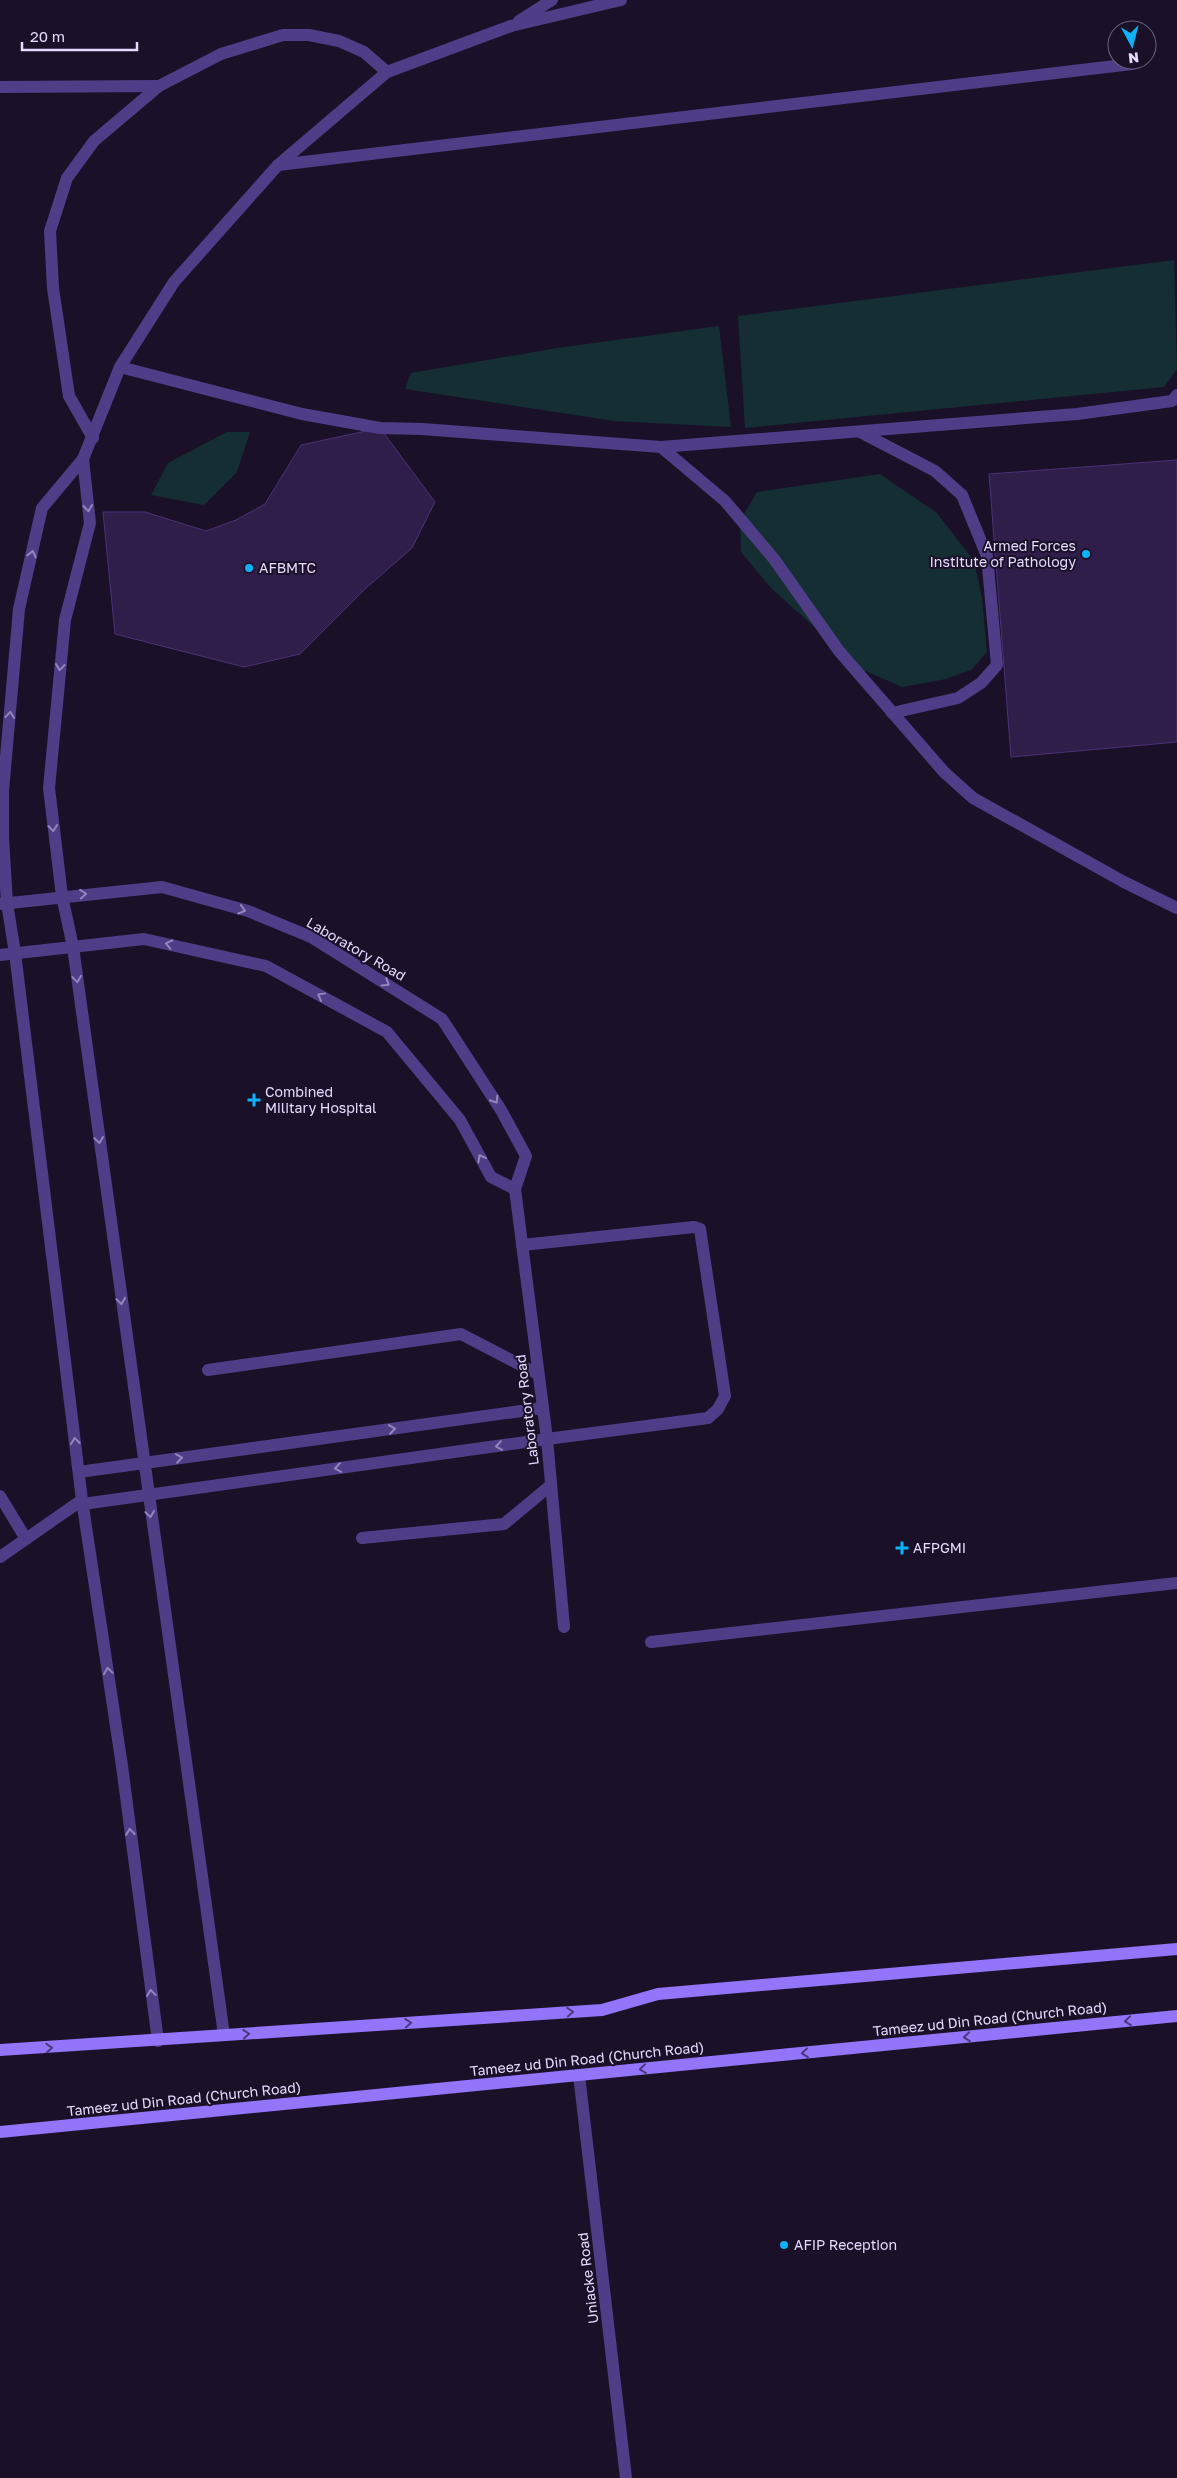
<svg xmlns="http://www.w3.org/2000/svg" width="1177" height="2478" font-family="'Golos Text',sans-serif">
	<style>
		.green { fill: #142e33 }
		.building { fill: #2f1e4a; stroke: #4c3175 }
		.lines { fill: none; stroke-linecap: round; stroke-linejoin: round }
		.service { stroke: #4f3e87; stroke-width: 12 }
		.minor { stroke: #4f3e87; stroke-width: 12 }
		.secondary { stroke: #9275fb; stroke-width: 12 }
		.oneway { stroke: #9385bd }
		.oneway2 { stroke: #4a397d }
		.poi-dot { fill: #0db2f8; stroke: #1a1129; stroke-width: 2 }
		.labels { text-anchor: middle; stroke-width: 4; stroke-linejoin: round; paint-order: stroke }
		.poi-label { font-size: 14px; fill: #e6dbfe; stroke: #1a1129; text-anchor: start }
		.street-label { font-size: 14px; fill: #e6dbfe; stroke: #1a1129 }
	</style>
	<rect width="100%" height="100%" fill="#1a1129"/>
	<g class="green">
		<polygon points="1174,260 1177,369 1164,387 745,428 738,316"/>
		<polygon points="719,326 731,427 614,421 405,389 411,373 557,348"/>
		<polygon points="227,432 250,432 237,472 204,505 151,495 168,463"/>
		<polygon points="880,474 937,513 974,561 982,598 987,652 971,670 946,679 902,687 861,669 771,588 741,552 740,521 757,492"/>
	</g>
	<g class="building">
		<polygon points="380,428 435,502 412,548 365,589 300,654 244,667 115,634 103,512 145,512 206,531 236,520 265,504 301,445"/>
		<polygon points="1177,460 1177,742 1011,757 989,474"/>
	</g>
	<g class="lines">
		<g class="service">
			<polyline points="519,21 552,0"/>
			<polyline points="511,26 621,0"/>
			<polyline points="0,87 159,86"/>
			<polyline points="278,165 1132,64"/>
			<polyline points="522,1245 694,1227 700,1229 725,1396 718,1409 708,1418 547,1439"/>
			<polyline points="208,1370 461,1334 538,1374"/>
			<polyline points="0,1496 26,1539"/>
			<polyline points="362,1538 504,1524 551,1485"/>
			<polyline points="0,1557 82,1500"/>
		</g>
		<g class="minor">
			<polyline points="120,367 302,414 380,428 422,429 661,447 1077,414 1172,401 1177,395"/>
			<polyline points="862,433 935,471 962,495 987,556 997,665 981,683 958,698 892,713"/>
			<polyline points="93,438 69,396 53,288 50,231 67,178 94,141 159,86 221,54 283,35 309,35 339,41 364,52 387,72"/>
			<polyline points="661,447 725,501 774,559 839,651 944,772 973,798 1124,882 1177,908"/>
			<polyline points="83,459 90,523 65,620 49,788 62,896 73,947 224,2035"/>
			<polyline points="0,904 162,887 248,911 311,937 442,1019 501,1110 526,1156 515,1189 547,1439 564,1627"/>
			<polyline points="0,955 144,939 266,966 387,1032 460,1120 491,1177 515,1189"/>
			<polyline points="79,1472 543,1408"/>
			<polyline points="83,1504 547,1439"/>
			<polyline points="651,1642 1177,1583"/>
			<polyline points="158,2041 122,1766 82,1500 15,953 7,903 3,838 3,791 19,609 42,508 83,459 120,367 174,282 278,165 387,72 511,26"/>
			<polyline points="579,2075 626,2478"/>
		</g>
		<g class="secondary">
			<polyline points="0,2050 602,2010 658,1994 1177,1949"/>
			<polyline points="0,2132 1177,2016"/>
		</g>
	</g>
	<defs><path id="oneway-chevron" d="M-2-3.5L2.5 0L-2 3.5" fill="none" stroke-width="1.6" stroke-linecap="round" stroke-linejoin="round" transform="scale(1.25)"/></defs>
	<g class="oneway">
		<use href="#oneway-chevron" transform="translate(88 508) rotate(84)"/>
		<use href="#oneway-chevron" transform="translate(32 554) rotate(-77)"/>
		<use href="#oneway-chevron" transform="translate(60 667) rotate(96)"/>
		<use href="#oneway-chevron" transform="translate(10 715) rotate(-85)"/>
		<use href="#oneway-chevron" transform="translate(53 828) rotate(83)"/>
		<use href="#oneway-chevron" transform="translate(83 894) rotate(-5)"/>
		<use href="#oneway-chevron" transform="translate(242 910) rotate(17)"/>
		<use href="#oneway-chevron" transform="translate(169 944) rotate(-167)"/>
		<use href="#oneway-chevron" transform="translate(77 979) rotate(82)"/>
		<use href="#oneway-chevron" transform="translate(386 983) rotate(32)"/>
		<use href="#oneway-chevron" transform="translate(321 996) rotate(-151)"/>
		<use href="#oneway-chevron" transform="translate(495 1100) rotate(57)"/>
		<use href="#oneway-chevron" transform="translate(99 1140) rotate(82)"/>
		<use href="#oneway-chevron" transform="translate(481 1158) rotate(-119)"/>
		<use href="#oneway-chevron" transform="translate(121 1301) rotate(82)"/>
		<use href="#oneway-chevron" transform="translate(392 1429) rotate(-8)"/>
		<use href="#oneway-chevron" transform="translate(75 1441) rotate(-97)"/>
		<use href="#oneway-chevron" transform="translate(499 1446) rotate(172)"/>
		<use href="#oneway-chevron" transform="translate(179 1458) rotate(-8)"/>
		<use href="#oneway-chevron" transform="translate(338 1468) rotate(172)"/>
		<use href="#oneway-chevron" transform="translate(150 1514) rotate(82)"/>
		<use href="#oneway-chevron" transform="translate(108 1671) rotate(-98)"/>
		<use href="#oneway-chevron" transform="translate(130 1832) rotate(-97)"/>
		<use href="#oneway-chevron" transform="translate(151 1993) rotate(-97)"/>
	</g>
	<g class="oneway2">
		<use href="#oneway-chevron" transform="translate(570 2012) rotate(-4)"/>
		<use href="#oneway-chevron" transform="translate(1128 2021) rotate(174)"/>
		<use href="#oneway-chevron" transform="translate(408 2023) rotate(-4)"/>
		<use href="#oneway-chevron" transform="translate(246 2034) rotate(-4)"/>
		<use href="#oneway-chevron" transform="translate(967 2037) rotate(174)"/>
		<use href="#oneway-chevron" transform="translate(49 2048) rotate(-3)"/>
		<use href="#oneway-chevron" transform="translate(805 2053) rotate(174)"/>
		<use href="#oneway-chevron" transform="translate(643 2069) rotate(174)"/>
	</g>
	<g class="poi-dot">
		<circle cx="1086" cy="554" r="5"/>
		<circle cx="249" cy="568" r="5"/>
		<path d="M251.5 1092.5h5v5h5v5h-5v5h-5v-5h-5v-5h5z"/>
		<path d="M899.5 1540.5h5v5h5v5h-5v5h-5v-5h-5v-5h5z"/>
		<circle cx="784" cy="2245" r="5"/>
	</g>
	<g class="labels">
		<g class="poi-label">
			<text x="1076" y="551" text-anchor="end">Armed Forces<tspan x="1076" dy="16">Institute of Pathology</tspan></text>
			<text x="259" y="573">AFBMTC</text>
			<text x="265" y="1097">Combined<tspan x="265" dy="16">Military Hospital</tspan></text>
			<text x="913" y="1553">AFPGMI</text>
			<text x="794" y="2250">AFIP Reception</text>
		</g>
		<g class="street-label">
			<text transform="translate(356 949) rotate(30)" y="5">Laboratory Road</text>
			<text transform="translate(527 1410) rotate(-97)" y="5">Laboratory Road</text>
			<text transform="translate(990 2019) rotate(-6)" y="5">Tameez ud Din Road (Church Road)</text>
			<text transform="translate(587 2059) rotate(-6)" y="5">Tameez ud Din Road (Church Road)</text>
			<text transform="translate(184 2099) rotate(-6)" y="5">Tameez ud Din Road (Church Road)</text>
			<text transform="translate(588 2278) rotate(-97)" y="5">Uniacke Road</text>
		</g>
	</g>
	<g transform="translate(1132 45) rotate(173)"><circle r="24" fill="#1a1129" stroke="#6c627e"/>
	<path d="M0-4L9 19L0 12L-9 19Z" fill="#0db2f8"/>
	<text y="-8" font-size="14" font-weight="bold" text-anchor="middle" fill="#e6dbfe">N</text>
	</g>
	<path d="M22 42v8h115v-8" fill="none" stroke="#e6dbfe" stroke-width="2.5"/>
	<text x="30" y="42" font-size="15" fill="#e6dbfe" stroke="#1a1129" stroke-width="4" paint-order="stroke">20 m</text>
</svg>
